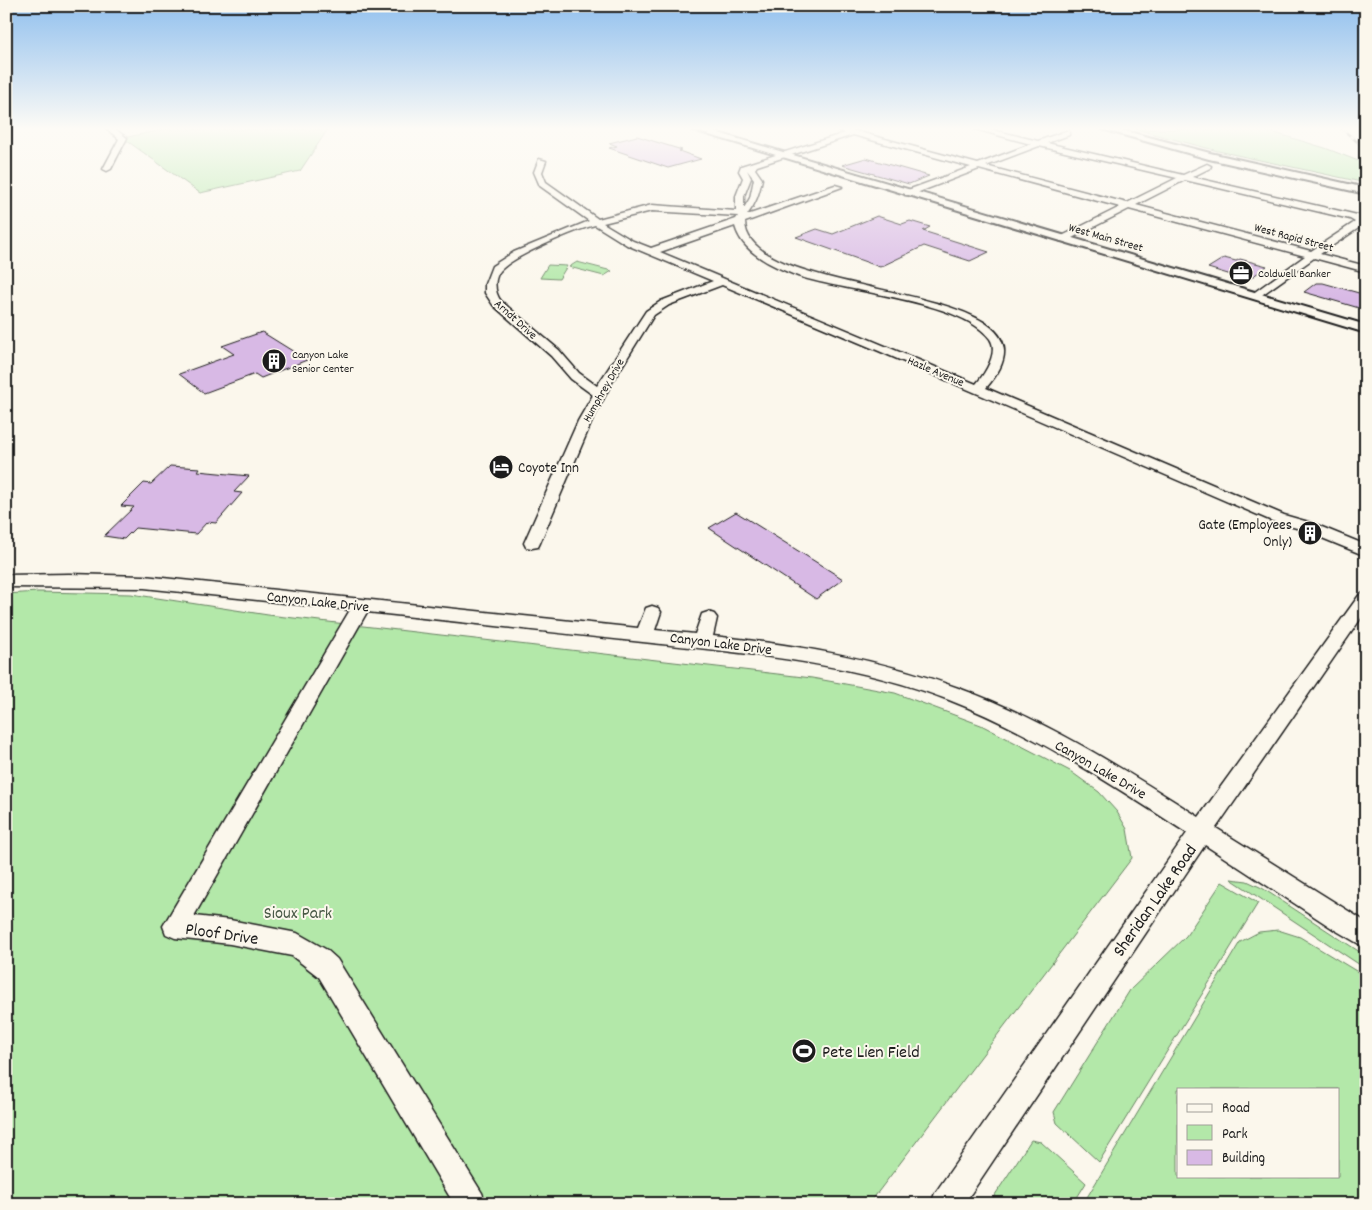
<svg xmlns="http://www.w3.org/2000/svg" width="1372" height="1210" font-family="Dekko,sans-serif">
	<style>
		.green { fill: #b3e8a9; stroke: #688262; fill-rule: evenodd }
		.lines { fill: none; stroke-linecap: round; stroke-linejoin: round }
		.stream { stroke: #74899f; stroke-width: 2.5 }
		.building { fill: #d8b9e5; stroke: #1c1c1c }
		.minor-casing { stroke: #1c1c1c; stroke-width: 3 }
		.major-casing { stroke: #1c1c1c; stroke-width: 4 }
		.minor { fill: #fbf7ec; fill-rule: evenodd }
		.major { fill: #fbf7ec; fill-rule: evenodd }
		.rail-casing { stroke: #1c1c1c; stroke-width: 2.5 }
		.rail { stroke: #fbf7ec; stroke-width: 2; stroke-dasharray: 5; stroke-linecap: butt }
		.labels { text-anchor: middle; stroke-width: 4; stroke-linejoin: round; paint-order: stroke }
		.far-street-label { font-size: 12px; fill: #1c1c1c; stroke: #fbf7ec }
		.far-poi-label { font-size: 12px; fill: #1c1c1c; stroke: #fbf7ec; text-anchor: start }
		.poi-label { font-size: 15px; fill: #1c1c1c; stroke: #fbf7ec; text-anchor: start }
		.street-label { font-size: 15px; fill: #1c1c1c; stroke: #fbf7ec }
		.near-street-label { font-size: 18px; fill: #1c1c1c; stroke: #fbf7ec }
		.near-park-label { font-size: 18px; fill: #495946; stroke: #fbf7ec }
		.near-poi-label { font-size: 18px; fill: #1c1c1c; stroke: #fbf7ec; text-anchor: start }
	</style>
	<rect width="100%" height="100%" fill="#fbf7ec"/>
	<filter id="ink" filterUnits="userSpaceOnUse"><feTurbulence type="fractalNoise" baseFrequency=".02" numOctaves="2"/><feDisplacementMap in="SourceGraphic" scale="10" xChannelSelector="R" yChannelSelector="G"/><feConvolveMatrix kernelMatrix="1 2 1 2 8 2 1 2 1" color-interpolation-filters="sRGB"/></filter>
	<g filter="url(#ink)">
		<g class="green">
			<polygon points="166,129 328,129 300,171 200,193 123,138"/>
			<polygon points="1135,129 1262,129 1325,148 1366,164 1366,183 1218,151"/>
			<polygon points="577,262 612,271 604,276 569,267"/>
			<polygon points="548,265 567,266 559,279 540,278"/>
			<polygon points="38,592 131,594 268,615 812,678 895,693 981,725 1070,771 1099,792 1117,812 1127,829 1132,858 869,1204 6,1204 6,594"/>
			<polygon points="1231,879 1247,881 1262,888 1366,956 1366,969"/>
			<polygon points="1222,882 1258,903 1099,1162 1057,1123 1054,1112 1130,990 1186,936"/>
			<path d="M 1278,930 L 1300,937 L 1366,977 L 1366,1204 L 1083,1204 L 1240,942 L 1259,932 ZM 1178,1089 L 1338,1089 L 1338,1176 L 1178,1176 Z"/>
			<polygon points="1031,1140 1041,1142 1086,1183 1073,1204 989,1204"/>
		</g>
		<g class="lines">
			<polyline class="stream" points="1361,129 1366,133"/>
		</g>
		<g class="building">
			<polygon points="637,136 682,150 679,151 701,159 668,168 609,148 617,146 609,143"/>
			<polygon points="866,158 929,176 909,184 842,165"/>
			<polygon points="877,216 902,224 910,221 930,227 923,231 989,252 970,261 924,246 880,267 796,237 817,229 833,234"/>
			<polygon points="1224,258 1236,261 1240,259 1267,266 1248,280 1208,268"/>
			<polygon points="1316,283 1323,283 1366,295 1366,310 1304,292"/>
			<polygon points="262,332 307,360 261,378 255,374 204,393 179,374 234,354 222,346"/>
			<polygon points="170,466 200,468 198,471 249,476 234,492 242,493 216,523 207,522 196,534 135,528 124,539 104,536 134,507 121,506 144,483 151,484"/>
			<polygon points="736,512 843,579 816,599 709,528"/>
		</g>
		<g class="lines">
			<defs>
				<g id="minor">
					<polygon points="107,129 115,129 127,138 111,169 107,171 103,169 119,139"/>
					<path d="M 835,129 L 848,129 L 978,164 L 1031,144 L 975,129 L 989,129 L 1038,141 L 1066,131 L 1069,131 L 1069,135 L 1047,143 L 1183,175 L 1207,164 L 1211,166 L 1210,168 L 1192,177 L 1366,217 L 1366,223 L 1363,225 L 1320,254 L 1366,266 L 1366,272 L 1314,258 L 1256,299 L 1251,296 L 1252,294 L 1305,256 L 1129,209 L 1066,241 L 1060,241 L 1060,237 L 1120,207 L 979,169 L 911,195 L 905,195 L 905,191 L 971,167 L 853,135 L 757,166 L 755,169 L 762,179 C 759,194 756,203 747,215 L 835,185 L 842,187 L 745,222 C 746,306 1085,276 986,388 L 1284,515 L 1312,523 L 1366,545 L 1366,556 L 1300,529 L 1272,521 L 879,351 L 722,285 L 669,305 L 654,315 L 611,384 L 592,421 L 540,543 L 538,547 L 532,548 L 526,547 L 524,543 L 578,421 L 593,395 L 571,379 L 551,356 L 493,305 L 485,293 L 485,284 L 492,266 L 514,252 L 589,221 L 540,186 L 534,172 L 539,159 L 546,161 L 542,172 L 546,182 L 598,219 L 652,205 L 736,211 L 736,196 L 743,178 L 739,171 L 741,166 L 845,133 ZM 1039,146 L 1177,178 L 1127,203 L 986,166 ZM 747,170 L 754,179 L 750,198 L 744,208 L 744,196 L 751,178 ZM 1185,180 L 1350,219 L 1355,222 L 1311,251 L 1136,205 ZM 652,211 L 738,216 L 736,219 L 651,248 L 633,241 L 603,223 ZM 595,225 L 627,245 L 713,281 L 661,301 L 646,311 L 597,386 L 579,373 L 559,350 L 501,301 C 494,292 493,277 502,269 C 516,255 575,230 595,225 ZM 735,226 C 742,253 774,267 798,276 C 845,292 962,300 990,339 C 999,352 985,374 976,384 L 660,252 Z"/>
					<path d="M 69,574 L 144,576 L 638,628 L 646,608 L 652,606 L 658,608 L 661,612 L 655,630 L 695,634 L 702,614 L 708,612 L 714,614 L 717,618 L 713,636 C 798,645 881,659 961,689 C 1046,720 1123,769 1199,817 L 1360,594 L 1366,592 L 1366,611 L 1216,828 L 1366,922 L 1366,948 L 1335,930 L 1205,845 L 964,1204 L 931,1204 L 935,1193 L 1187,833 C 1111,784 1034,733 949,700 C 854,663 752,654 652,643 C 557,633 462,622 367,612 L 194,916 L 230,920 L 297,933 L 327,950 L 337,959 L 482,1193 L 486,1204 L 454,1204 L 319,977 L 292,956 L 230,944 L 175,938 L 166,934 L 163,926 L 350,610 L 144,588 L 6,587 L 6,575 Z"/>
				</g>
				<g id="major">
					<polygon points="690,129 705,129 1366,325 1366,333"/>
					<polygon points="1102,129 1118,129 1210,153 1366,188 1366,194 1209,159"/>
				</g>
			</defs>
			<use href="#minor" class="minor-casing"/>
			<use href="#major" class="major-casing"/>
			<use href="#minor" class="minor"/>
			<use href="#major" class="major"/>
			<defs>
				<polyline id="rail" points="1342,129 1366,149"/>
			</defs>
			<use href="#rail" class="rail-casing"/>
			<use href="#rail" class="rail"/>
		</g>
	</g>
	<linearGradient id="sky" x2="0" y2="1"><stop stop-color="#91c0ee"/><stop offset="0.43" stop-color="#fdfbf6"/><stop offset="1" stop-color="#fdfbf6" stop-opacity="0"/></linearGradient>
	<rect width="1372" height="299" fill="url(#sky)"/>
	<defs>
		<symbol id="office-disc" viewBox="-11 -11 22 22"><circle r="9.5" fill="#1c1c1c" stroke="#fbf7ec"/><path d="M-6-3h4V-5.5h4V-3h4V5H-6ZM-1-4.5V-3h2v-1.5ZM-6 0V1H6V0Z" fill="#fff"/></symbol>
		<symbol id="building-disc" viewBox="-11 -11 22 22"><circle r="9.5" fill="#1c1c1c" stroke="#fbf7ec"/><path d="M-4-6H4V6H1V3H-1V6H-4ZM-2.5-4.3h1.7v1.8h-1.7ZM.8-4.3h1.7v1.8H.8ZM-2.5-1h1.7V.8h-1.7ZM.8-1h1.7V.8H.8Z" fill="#fff"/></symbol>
		<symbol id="hotel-disc" viewBox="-11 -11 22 22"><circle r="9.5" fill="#1c1c1c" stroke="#fbf7ec"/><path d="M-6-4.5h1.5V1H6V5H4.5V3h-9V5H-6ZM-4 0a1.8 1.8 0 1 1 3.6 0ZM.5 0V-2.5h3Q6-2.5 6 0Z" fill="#fff"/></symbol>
		<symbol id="stadium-disc" viewBox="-11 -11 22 22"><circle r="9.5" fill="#1c1c1c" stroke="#fbf7ec"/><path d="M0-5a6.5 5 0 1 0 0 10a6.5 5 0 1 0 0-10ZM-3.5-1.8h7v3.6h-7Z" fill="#fff"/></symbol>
	</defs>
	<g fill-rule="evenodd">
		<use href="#office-disc" x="1227" y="259" width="28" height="28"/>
		<use href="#building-disc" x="260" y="347" width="28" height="28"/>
		<use href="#hotel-disc" x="487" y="453" width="28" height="28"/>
		<use href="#building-disc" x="1296" y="519" width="28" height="28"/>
		<use href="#stadium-disc" x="790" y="1037" width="28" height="28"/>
	</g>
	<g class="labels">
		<g class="far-street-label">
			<text transform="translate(1106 237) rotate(16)" y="4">West Main Street</text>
			<text transform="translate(1294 237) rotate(15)" y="4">West Rapid Street</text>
			<text transform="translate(516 319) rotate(42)" y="4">Arndt Drive</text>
			<text transform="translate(936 371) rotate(23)" y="4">Hazle Avenue</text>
			<text transform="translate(603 390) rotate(-60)" y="4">Humphrey Drive</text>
		</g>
		<g class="far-poi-label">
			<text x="1258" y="277">Coldwell Banker</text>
			<text x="292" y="358">Canyon Lake<tspan x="292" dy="14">Senior Center</tspan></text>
		</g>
		<g class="poi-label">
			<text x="518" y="472">Coyote Inn</text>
			<text x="1292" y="529" text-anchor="end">Gate (Employees<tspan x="1292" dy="17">Only)</tspan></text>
		</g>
		<g class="street-label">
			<text transform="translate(318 601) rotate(6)" y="5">Canyon Lake Drive</text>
			<text transform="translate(721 643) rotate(7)" y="5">Canyon Lake Drive</text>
			<text transform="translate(1101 769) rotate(30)" y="5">Canyon Lake Drive</text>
		</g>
		<g class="near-street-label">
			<text transform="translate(1154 900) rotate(-55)" y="6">Sheridan Lake Road</text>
			<text transform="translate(222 933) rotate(8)" y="6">Ploof Drive</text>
		</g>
		<g class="near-park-label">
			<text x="298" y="918">Sioux Park</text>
		</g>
		<g class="near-poi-label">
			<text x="822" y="1057">Pete Lien Field</text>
		</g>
	</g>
	<rect width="1372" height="1210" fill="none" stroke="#fbf7ec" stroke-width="25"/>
	<rect x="12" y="12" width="1347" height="1185" fill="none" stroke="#1c1c1c" stroke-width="2" filter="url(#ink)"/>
	<rect x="1177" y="1088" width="162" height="90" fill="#fbf7ec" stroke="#a29f99"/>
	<rect x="1187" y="1104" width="25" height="8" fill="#fbf7ec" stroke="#a29f99"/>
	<text x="1222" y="1112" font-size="15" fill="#1c1c1c">Road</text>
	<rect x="1187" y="1125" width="25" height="15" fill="#b3e8a9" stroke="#a29f99"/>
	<text x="1222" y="1138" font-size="15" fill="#1c1c1c">Park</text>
	<rect x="1187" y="1150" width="25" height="15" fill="#d8b9e5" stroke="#a29f99"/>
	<text x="1222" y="1162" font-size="15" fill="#1c1c1c">Building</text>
</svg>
